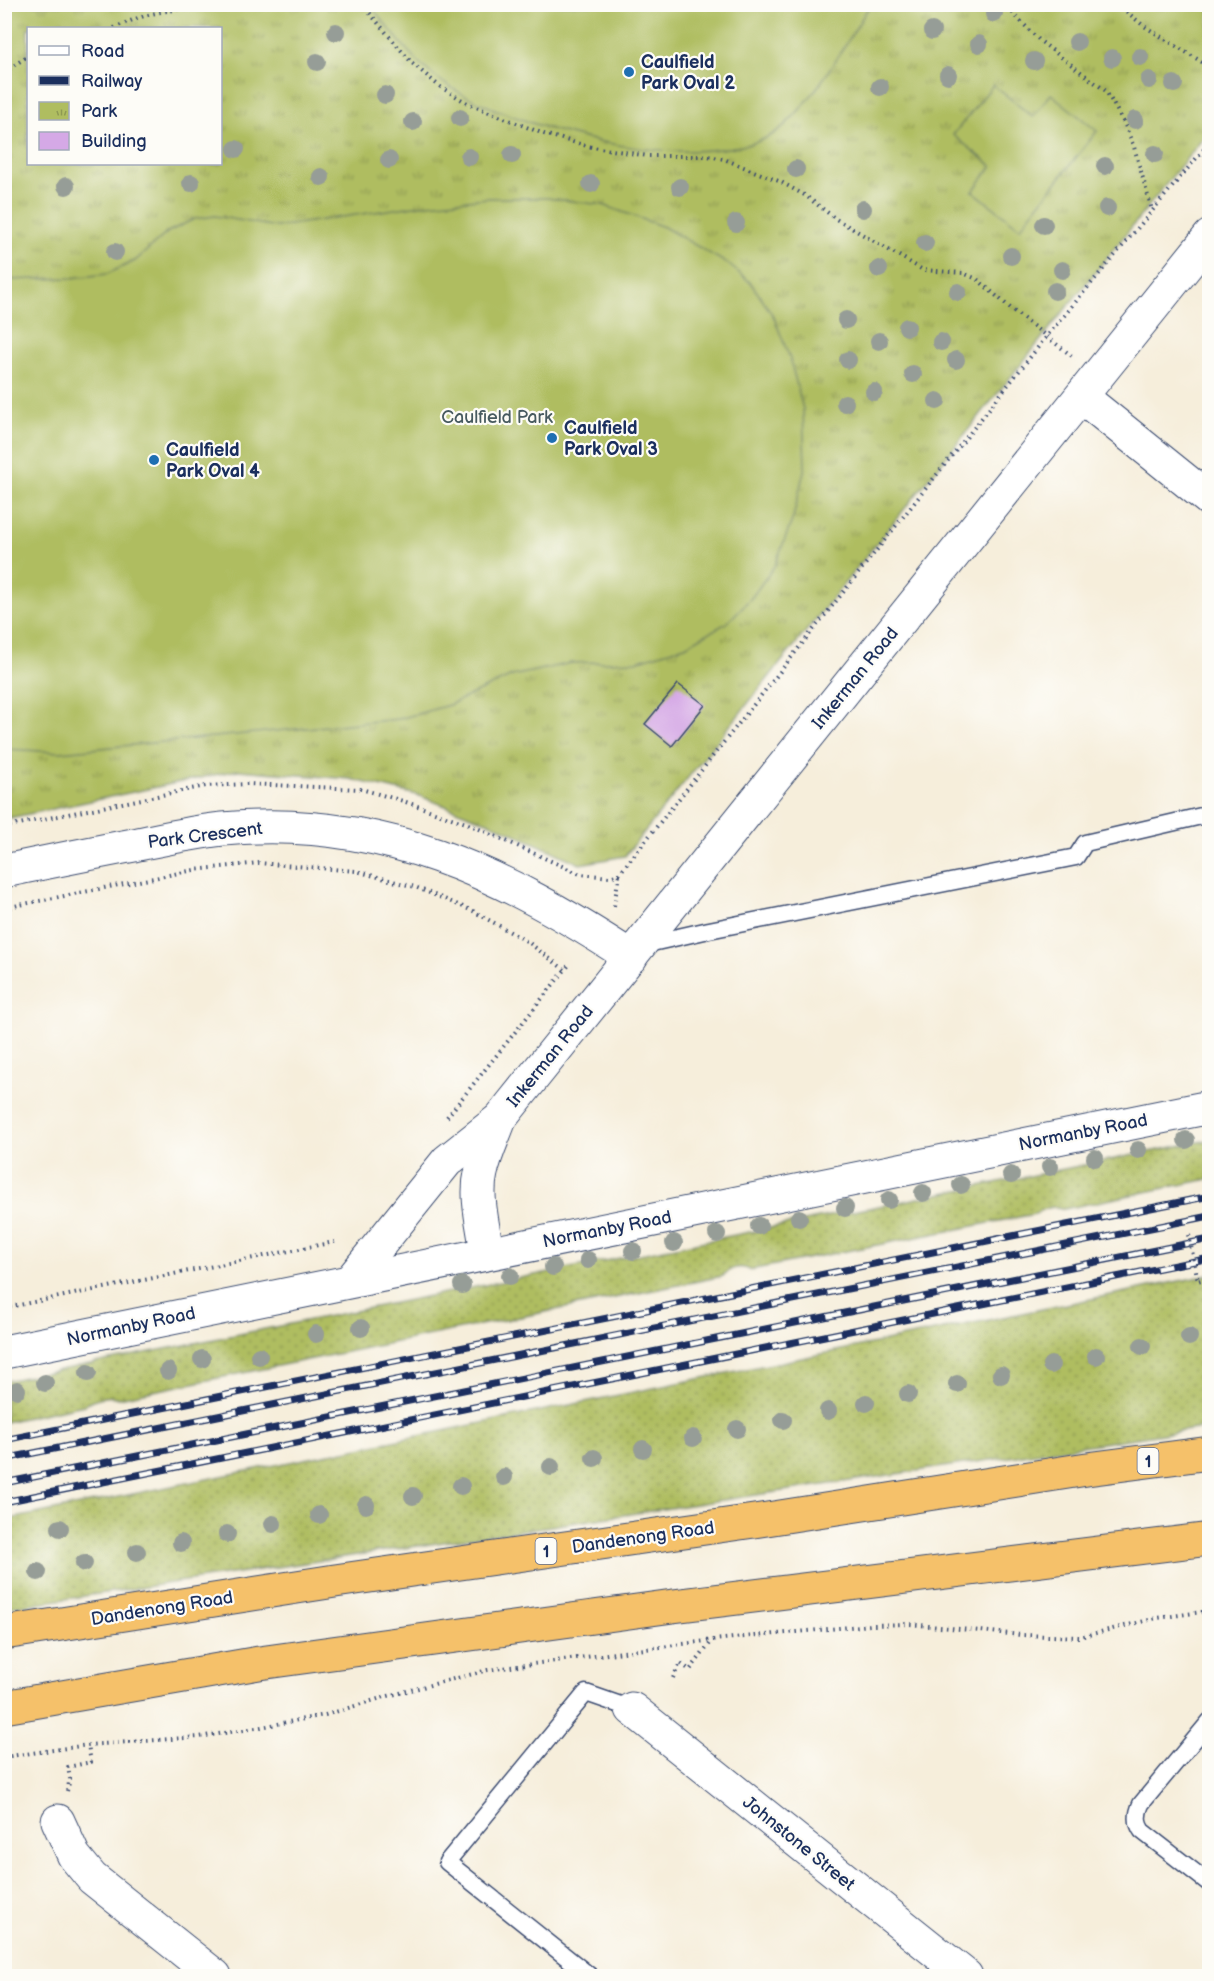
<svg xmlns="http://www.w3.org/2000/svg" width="1214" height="1981" font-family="'Balsamiq Sans',sans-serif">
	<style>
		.grass { fill: url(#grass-dots); stroke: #65765f; stroke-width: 1.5 }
		.park { fill: url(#park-tufts); stroke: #65765f; stroke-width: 1.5; fill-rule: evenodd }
		.pitch { fill: #afbd60; stroke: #65765f; stroke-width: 1.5 }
		.building { fill: #d5a9e6 }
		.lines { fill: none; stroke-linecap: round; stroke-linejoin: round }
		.service-casing { stroke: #3c4c71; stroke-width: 19 }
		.minor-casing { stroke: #3c4c71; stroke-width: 35 }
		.tertiary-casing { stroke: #3c4c71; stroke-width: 35 }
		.trunk-casing { stroke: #3c4c71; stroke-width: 35 }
		.path { stroke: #3c4c71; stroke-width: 4; stroke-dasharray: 1.5 4.5; stroke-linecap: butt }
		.service { stroke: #fff; stroke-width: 16 }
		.minor { stroke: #fff; stroke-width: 33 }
		.tertiary { stroke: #fff; stroke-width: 33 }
		.trunk { stroke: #f5c16b; stroke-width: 33 }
		.rail-casing { stroke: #1b2f5e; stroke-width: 7 }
		.rail { stroke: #fdfcf7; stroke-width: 4.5; stroke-dasharray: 14; stroke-linecap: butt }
		.path-bridge { stroke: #3c4c71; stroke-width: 4; stroke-dasharray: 1.5 4.5; stroke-linecap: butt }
		.tree { fill: #969d97 }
		.poi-dot { fill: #1f6fb2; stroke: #fdfcf7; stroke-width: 2 }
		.labels { text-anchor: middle; stroke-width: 4.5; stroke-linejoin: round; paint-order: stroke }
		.shield { fill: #fdfcf7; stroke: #5f6c8c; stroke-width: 1.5 }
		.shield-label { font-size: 16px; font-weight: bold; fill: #1b2f5e }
		.poi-label { font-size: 18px; font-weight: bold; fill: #1b2f5e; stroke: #fdfcf7; text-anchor: start }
		.park-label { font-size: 18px; fill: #475a5f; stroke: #fdfcf7 }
		.street-label { font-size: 18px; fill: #1b2f5e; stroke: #fdfcf7 }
	</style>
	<defs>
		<pattern id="grass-dots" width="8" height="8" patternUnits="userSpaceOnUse" patternTransform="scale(1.5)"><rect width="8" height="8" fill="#afbd60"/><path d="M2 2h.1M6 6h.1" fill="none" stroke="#8e9a52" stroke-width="1.8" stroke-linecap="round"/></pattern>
		<pattern id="park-tufts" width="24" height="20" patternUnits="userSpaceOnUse" patternTransform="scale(1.5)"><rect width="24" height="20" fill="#afbd60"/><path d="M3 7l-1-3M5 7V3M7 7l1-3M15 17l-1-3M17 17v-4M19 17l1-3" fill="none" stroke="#8e9a52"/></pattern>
	</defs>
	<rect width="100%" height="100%" fill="#fdfcf7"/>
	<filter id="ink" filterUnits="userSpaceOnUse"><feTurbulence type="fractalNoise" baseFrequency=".0167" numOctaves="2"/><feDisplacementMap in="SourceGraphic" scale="12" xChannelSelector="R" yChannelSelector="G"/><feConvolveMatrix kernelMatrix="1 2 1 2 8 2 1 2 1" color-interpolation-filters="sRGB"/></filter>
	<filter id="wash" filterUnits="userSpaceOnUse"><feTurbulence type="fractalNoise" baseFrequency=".008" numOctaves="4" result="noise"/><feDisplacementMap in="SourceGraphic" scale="24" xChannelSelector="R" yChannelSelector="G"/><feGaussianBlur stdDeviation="1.35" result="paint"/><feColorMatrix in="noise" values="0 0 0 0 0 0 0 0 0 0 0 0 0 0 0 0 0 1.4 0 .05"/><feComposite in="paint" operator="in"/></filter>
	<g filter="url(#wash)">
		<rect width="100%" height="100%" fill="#f6eedb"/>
		<g class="grass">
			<path d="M 1209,1140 L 1209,1179 L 1064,1209 C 1053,1204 1045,1209 1035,1214 L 750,1270 C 740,1265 730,1268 723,1276 L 119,1398 C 106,1394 95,1398 84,1405 L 5,1422 L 5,1381 Z"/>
			<polygon points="1209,1275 1209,1427 5,1608 5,1520"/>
		</g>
		<path class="park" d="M 5,5 L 1209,5 L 1209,131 L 625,856 L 580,864 L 495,825 L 417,795 L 350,779 L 238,770 L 5,819 ZM 28,28 L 220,28 L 220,164 L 28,164 Z"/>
		<g class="pitch">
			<path d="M 370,5 L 870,5 C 847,41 806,117 768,137 C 753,145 736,147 720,149 C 655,156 593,143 532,123 C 501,112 468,100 441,81 C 413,62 392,31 370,5 Z"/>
			<polygon points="993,85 1033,117 1051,94 1097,131 1020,228 973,191 992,166 953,135"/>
			<polygon points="488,198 547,198 603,205 664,227 728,264 751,283 774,317 790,359 803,409 805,467 793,518 775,565 752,597 727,623 685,646 636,661 571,663 512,676 449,705 399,719 60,752 5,749 5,280 72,278 107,274 135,261 168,232 194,219 215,216 277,227 427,204"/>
		</g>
		<g id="blocks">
			<polygon class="building" points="678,684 705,705 672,746 645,724"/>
		</g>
	</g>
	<g filter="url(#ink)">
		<use href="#blocks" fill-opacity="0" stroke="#3c4c71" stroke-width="1.5"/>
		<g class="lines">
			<defs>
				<g id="service">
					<polyline points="643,945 709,930 1076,857 1085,843 1210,814"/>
					<path d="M 1210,1721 L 1141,1804 C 1137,1813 1136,1823 1142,1831 L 1210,1884"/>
					<polyline points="590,1976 447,1862 586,1693 632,1709"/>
				</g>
				<g id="minor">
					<polyline points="1082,397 1210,500"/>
					<path d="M 4,871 C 48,862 91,853 134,845 C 163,839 193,832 223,829 C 380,814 503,873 631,957"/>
					<polyline points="632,1709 966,1976"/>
					<polyline points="58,1821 74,1856 92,1878 215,1976"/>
				</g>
				<g id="tertiary">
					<path d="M 487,1253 C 484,1228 475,1198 481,1173 C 485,1154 494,1136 500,1119"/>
					<polyline points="351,1280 447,1161 500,1119 511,1105 1210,236"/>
					<polyline points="4,1352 1210,1107"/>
				</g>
				<g id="trunk">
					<polyline points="4,1633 335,1581 754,1521 1087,1469 1210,1453"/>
					<polyline points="4,1707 259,1663 673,1606 1210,1539"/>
				</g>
			</defs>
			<use href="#service" class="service-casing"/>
			<use href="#minor" class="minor-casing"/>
			<use href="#tertiary" class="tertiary-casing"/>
			<use href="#trunk" class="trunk-casing"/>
			<g class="path">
				<polyline points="362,4 412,63 439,86 469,104 544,134 587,146 648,156 708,156 724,159 781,182 806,196 836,219 923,270 963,273 977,279 1016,313 1072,356"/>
				<polyline points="1004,4 1040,41 1106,91 1124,123 1134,147 1152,210"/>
				<polyline points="1117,4 1144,26 1210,67"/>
				<path d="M 114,28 C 129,21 144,15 161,12 C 171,10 180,11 189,4"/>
				<polyline points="4,72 28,56"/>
				<polyline points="4,827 206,786 248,784 361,789 403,801 466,823 580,874 610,877 619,874 1047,336 1210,142"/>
				<polyline points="614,906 619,874"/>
				<polyline points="4,908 194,870 259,863 356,871 415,887 473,911 528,942 565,970"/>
				<polyline points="447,1117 569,965"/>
				<polyline points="1209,1278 1210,1278"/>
				<polyline points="4,1308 339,1241"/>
				<polyline points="673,1678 680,1663 690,1670 712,1641"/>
				<polyline points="4,1757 88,1745 199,1737 256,1728 325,1715 388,1696 488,1670 713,1640 871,1625 909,1624 1021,1635 1080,1637 1157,1618 1210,1611"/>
				<polyline points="67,1791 70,1779 68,1767 91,1762 88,1745"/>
			</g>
			<use href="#service" class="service"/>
			<use href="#minor" class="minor"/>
			<use href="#tertiary" class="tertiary"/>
			<use href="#trunk" class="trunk"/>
			<defs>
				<g id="rail">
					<polyline points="4,1440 1210,1196"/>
					<polyline points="4,1459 1210,1216"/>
					<polyline points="4,1483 1210,1239"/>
					<polyline points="4,1502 1210,1258"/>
				</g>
			</defs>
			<use href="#rail" class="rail-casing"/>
			<use href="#rail" class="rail"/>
			<polyline class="path-bridge" points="1189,1235 1198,1281 1205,1279"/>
		</g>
		<g class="tree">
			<circle cx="994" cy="14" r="9"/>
			<circle cx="932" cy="31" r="9"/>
			<circle cx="336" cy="32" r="9"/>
			<circle cx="1077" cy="42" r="9"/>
			<circle cx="979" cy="44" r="9"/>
			<circle cx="1140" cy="57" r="9"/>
			<circle cx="1112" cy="58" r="9"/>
			<circle cx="1034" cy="61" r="9"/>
			<circle cx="317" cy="62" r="9"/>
			<circle cx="948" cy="75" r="9"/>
			<circle cx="1149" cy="80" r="9"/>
			<circle cx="1174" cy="84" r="9"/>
			<circle cx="880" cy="87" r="9"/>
			<circle cx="385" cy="95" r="9"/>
			<circle cx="460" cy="118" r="9"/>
			<circle cx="1135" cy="120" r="9"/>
			<circle cx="413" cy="122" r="9"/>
			<circle cx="236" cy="149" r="9"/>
			<circle cx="1155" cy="154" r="9"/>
			<circle cx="512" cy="155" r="9"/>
			<circle cx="469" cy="157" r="9"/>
			<circle cx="389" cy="160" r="9"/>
			<circle cx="1105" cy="166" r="9"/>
			<circle cx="796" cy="169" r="9"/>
			<circle cx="321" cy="177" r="9"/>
			<circle cx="191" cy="183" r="9"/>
			<circle cx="591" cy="184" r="9"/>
			<circle cx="66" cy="186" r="9"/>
			<circle cx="680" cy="187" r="9"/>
			<circle cx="1107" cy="208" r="9"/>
			<circle cx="863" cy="209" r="9"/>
			<circle cx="736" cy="223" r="9"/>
			<circle cx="1044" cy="225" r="9"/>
			<circle cx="925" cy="243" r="9"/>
			<circle cx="115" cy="252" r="9"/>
			<circle cx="1011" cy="256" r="9"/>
			<circle cx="879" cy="269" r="9"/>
			<circle cx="1062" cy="270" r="9"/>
			<circle cx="1055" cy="291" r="9"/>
			<circle cx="958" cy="292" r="9"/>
			<circle cx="846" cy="320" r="9"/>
			<circle cx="907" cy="327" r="9"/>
			<circle cx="879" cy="341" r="9"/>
			<circle cx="941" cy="342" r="9"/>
			<circle cx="848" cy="360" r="9"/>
			<circle cx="956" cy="360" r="9"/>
			<circle cx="913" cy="374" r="9"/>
			<circle cx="874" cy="392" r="9"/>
			<circle cx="937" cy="401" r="9"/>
			<circle cx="845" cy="403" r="9"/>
			<circle cx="1186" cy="1140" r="9"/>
			<circle cx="1138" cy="1150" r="9"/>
			<circle cx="1095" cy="1158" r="9"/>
			<circle cx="1050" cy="1167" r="9"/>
			<circle cx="1011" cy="1175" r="9"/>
			<circle cx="961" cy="1185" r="9"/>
			<circle cx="923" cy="1193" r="9"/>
			<circle cx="889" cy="1200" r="9"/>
			<circle cx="845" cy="1208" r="9"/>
			<circle cx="799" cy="1218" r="9"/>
			<circle cx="759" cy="1226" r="9"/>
			<circle cx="717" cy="1234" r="9"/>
			<circle cx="674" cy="1243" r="9"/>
			<circle cx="633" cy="1251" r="9"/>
			<circle cx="588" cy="1260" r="9"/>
			<circle cx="553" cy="1267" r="9"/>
			<circle cx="510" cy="1276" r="9"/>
			<circle cx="462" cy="1285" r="9"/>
			<circle cx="361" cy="1328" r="9"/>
			<circle cx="316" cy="1334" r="9"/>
			<circle cx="1189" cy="1337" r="9"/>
			<circle cx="1142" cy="1346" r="9"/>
			<circle cx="259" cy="1356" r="9"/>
			<circle cx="1096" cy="1356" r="9"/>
			<circle cx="202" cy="1359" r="9"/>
			<circle cx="1051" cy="1365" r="9"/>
			<circle cx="168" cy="1371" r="9"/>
			<circle cx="88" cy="1373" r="9"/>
			<circle cx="1001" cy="1375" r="9"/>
			<circle cx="45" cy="1383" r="9"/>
			<circle cx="957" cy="1384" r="9"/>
			<circle cx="17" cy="1390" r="9"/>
			<circle cx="908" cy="1394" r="9"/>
			<circle cx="866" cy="1403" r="9"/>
			<circle cx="828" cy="1411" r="9"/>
			<circle cx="783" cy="1420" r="9"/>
			<circle cx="737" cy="1429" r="9"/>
			<circle cx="693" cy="1438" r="9"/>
			<circle cx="643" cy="1449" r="9"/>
			<circle cx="594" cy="1458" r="9"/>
			<circle cx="551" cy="1467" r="9"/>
			<circle cx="504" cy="1477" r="9"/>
			<circle cx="461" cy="1486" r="9"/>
			<circle cx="413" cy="1496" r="9"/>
			<circle cx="366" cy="1505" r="9"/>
			<circle cx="319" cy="1515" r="9"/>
			<circle cx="273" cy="1524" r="9"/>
			<circle cx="60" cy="1528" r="9"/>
			<circle cx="227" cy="1534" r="9"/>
			<circle cx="181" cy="1543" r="9"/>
			<circle cx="137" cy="1552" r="9"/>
			<circle cx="84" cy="1563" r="9"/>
			<circle cx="38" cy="1572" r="9"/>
		</g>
	</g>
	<g class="poi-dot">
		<circle cx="629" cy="72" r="6"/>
		<circle cx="552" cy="438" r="6"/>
		<circle cx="154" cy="460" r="6"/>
	</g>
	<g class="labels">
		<g class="shield">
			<rect x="1137.5" y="1448" width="21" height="26" rx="4.5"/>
			<rect x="535.5" y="1538" width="21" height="26" rx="4.5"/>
		</g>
		<g class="shield-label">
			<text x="1148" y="1467">1</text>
			<text x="546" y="1557">1</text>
		</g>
		<g class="poi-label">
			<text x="641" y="68">Caulfield<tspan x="641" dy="21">Park Oval 2</tspan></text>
			<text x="564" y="434">Caulfield<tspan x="564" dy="21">Park Oval 3</tspan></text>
			<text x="166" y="456">Caulfield<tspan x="166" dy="21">Park Oval 4</tspan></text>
		</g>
		<g class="park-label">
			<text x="497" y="423">Caulfield Park</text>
		</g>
		<g class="street-label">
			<text transform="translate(855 678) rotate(-51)" y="6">Inkerman Road</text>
			<text transform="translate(205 835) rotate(-7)" y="6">Park Crescent</text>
			<text transform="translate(550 1056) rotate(-51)" y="6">Inkerman Road</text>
			<text transform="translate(1083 1132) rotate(-11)" y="6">Normanby Road</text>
			<text transform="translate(607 1229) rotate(-11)" y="6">Normanby Road</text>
			<text transform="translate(131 1326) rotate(-12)" y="6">Normanby Road</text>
			<text transform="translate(643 1537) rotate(-8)" y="6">Dandenong Road</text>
			<text transform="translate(162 1608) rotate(-9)" y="6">Dandenong Road</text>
			<text transform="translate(799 1843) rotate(39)" y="6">Johnstone Street</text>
		</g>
	</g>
	<rect width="1214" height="1981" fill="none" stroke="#fdfcf7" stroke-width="24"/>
	<rect x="27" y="27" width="195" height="138" fill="#fdfcf7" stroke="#a3aaba" stroke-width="1.5"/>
	<rect x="39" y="46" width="30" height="9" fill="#ffffff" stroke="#a3aaba" stroke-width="1.5"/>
	<text x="81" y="57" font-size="18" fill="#1b2f5e">Road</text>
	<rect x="39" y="76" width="30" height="9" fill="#1b2f5e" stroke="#a3aaba" stroke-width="1.5"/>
	<text x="81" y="87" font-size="18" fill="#1b2f5e">Railway</text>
	<rect x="39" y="102" width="30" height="18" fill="url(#park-tufts)" stroke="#a3aaba" stroke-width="1.5"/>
	<text x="81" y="117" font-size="18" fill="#1b2f5e">Park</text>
	<rect x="39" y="132" width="30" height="18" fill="#d5a9e6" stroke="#a3aaba" stroke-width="1.5"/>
	<text x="81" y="147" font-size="18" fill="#1b2f5e">Building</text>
</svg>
